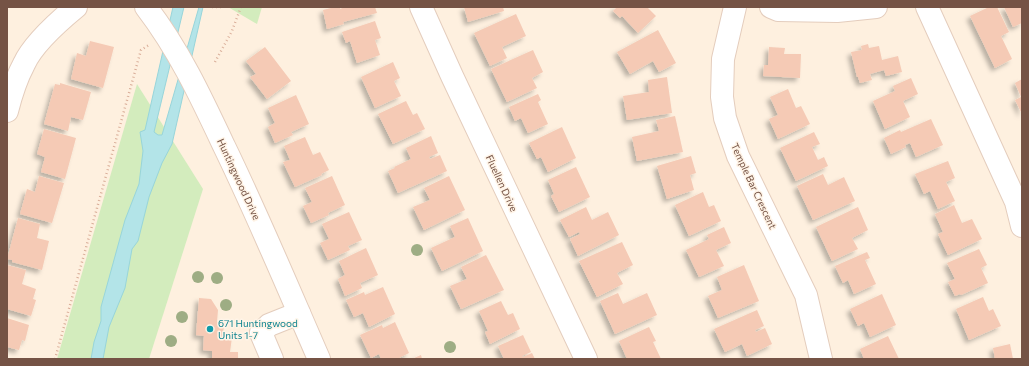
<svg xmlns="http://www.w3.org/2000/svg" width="1029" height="366" font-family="Commissioner,sans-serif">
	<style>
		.green { fill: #d3ecbd }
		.water { fill: #b3e4e8; stroke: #98d5da }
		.building { fill: #f5cab5; filter: url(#shadow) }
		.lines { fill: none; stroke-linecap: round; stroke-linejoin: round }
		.minor-casing { stroke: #e4cdbd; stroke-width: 24 }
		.path { stroke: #d9ad98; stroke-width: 2.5; stroke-dasharray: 1 3; stroke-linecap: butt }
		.minor { stroke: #fff; stroke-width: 22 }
		.tree { fill: #9ead84 }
		.culture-dot { fill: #0f9aa8; stroke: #fff4e7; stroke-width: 1.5 }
		.labels { text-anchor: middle; stroke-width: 3; stroke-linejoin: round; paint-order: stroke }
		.street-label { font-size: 10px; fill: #755345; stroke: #fff4e7 }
		.culture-label { font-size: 10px; fill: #0d838f; stroke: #fff4e7; text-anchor: start }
	</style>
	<defs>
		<filter id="shadow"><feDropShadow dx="-3.5" dy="3.5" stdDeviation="2" flood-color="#0004"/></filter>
	</defs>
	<rect width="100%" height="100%" fill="#fef0df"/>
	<g class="green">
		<polygon points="228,7 262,7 257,24"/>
		<polygon points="137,84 203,189 149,359 57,359"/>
	</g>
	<polygon class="water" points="173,7 184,7 154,132 158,135 162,135 199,7 203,7 172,144 162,163 149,197 138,241 132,249 125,288 109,327 103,359 91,359 94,342 101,321 101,307 125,220 139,184 143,151 140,132 145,130"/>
	<g class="building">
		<polygon points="335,7 340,7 340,9 345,7 375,7 377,13 343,22 344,24 327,29 323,10"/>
		<polygon points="464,7 503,7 504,11 468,22"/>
		<polygon points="617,7 647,7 656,16 638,33 622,16 620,18 613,11"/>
		<polygon points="989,7 997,7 1009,32 1001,36 1012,59 995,68 970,16"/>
		<polygon points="1004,7 1022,7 1022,23 1013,27"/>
		<polygon points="516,14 526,36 502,47 507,58 490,66 474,33"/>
		<polygon points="375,21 381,38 375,40 380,55 357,63 350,41 346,43 342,32"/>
		<polygon points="658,30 676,63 659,72 653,61 630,74 617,52"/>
		<polygon points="90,41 114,47 103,88 71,79 77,53 86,56"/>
		<polygon points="868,44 869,48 879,46 882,60 898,56 902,72 886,76 884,70 870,74 872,80 860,83 858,77 857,77 851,52 862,50 861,46"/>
		<polygon points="265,47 291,81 267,99 250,77 256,74 246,61"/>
		<polygon points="769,47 785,48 784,54 801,54 800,78 763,76 764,65 768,65"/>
		<polygon points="533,50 543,72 532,78 537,88 507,102 491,69"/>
		<polygon points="393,62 400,78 394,81 401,96 375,108 361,77"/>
		<polygon points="667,77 672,113 627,120 623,96 649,92 648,80"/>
		<polygon points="911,78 918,94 903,101 910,117 885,129 873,101 895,91 893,86"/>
		<polygon points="1022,79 1022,114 1015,100 1021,97 1015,83"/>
		<polygon points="60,83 91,92 83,120 71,117 68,131 44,124 55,84 60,85"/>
		<polygon points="788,89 796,108 801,106 810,124 778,139 769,119 778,115 770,97"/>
		<polygon points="538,94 541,100 538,102 548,124 528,133 521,118 515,121 509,107"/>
		<polygon points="296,95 309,124 291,132 293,135 275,143 268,127 275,123 268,108"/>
		<polygon points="406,101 413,115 417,113 425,129 393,144 378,114"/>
		<polygon points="675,116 683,152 637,161 632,137 659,131 656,120"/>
		<polygon points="931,119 943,145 916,157 910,143 905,145 906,147 891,154 884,138 900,130 901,132"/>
		<polygon points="562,127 576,158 548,172 541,157 537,159 529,143"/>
		<polygon points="44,129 76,138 65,179 41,172 45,157 37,154"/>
		<polygon points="814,132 820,144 812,147 818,160 824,157 828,166 796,181 780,148"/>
		<polygon points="431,136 438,153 429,157 430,159 440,155 447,171 398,193 388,171 395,168 394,167 411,159 406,148"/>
		<polygon points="305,137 313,155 320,152 329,170 321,174 322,175 295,187 283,162 290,160 284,146"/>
		<polygon points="691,156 696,173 690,175 694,190 667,199 657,166"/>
		<polygon points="948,161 955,178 946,182 955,201 938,209 930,191 924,194 915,174"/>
		<polygon points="576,167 590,197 559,212 551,196 554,194 548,180"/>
		<polygon points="823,174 828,185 844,177 855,201 813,220 797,186"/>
		<polygon points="39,176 64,183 52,223 20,214 27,189 35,192"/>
		<polygon points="332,176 345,205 328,213 329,215 311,223 303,206 312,202 305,188"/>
		<polygon points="449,176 465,210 424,230 413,207 430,200 424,188"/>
		<polygon points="703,192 709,207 714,205 721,221 689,236 675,205"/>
		<polygon points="954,205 962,223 972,219 982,239 948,255 938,234 943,232 935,214"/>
		<polygon points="586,207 592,220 608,212 619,235 578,256 570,239 580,234 579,232 569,237 560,220"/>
		<polygon points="858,207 868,230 852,238 858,249 832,261 816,227"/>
		<polygon points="349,212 362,240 348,246 350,250 328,260 320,243 329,239 322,224"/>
		<polygon points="18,218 40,224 37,238 49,241 42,270 12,262 12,260 7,259"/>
		<polygon points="468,218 483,251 442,271 431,248 455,237 450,226"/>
		<polygon points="724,227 731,243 716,250 724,266 699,277 686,250 709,239 707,235"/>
		<polygon points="622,242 633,265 617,273 623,284 597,297 579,261"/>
		<polygon points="366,248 378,275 360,283 362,288 345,296 338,279 345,275 339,261"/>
		<polygon points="979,249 987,265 981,268 988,283 961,295 960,294 955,296 948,282 955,279 947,263"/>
		<polygon points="867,252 870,258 865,260 876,284 854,294 848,280 843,283 835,266"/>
		<polygon points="486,255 504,290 461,309 450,286 467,279 461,267"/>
		<polygon points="7,265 26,270 22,284 36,289 33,299 36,300 31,316 7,309"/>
		<polygon points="744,265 759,301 718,318 708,296 722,290 717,277"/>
		<polygon points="383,287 395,314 369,327 363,313 354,317 346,300 364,292 365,295"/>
		<polygon points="618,293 623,304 647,293 657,315 615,334 600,301"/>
		<polygon points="882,294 896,325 870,337 864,323 858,326 850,309"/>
		<polygon points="983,297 989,311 993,309 1001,326 969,340 956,309"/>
		<polygon points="199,298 211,299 218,310 217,322 224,322 223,337 232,337 230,352 238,352 238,359 212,359 212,351 203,350 204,336 196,335"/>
		<polygon points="501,301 508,315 513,313 520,329 490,344 485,332 488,331 479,311"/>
		<polygon points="757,310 764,326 755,330 756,332 765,328 772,344 747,356 742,344 725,352 714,329"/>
		<polygon points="7,318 29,325 25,341 22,340 19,350 7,347"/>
		<polygon points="395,322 409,353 397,359 381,359 379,354 371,358 360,335 382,325 383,328"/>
		<polygon points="649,327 656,341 653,342 661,359 627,359 619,341"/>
		<polygon points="523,335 531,352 522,356 523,357 532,353 535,359 504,359 498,346"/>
		<polygon points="888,336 899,359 864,359 860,349"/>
		<polygon points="1010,344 1013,359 995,359 993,348"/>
		<polygon points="421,355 422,359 412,359"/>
	</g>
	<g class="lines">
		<defs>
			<g id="minor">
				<path d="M 146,7 C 179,50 201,97 224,146 C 258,216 288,288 319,359"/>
				<polyline points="421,7 452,76 586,359"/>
				<polyline points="735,7 723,59 722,97 725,118 738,156 806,295 821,359"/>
				<polyline points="771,7 778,10 837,11 876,7"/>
				<polyline points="927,7 1016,202 1022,226"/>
				<path d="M 7,111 C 11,95 16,79 24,64 C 33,44 59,21 76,7"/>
				<polyline points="272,359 261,333 269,325 299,313"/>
			</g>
		</defs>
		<use href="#minor" class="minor-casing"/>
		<g class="path">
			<polyline points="212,7 221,7"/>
			<polyline points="215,62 232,31 241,7"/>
			<polyline points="55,359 141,50 149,45"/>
		</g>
		<use href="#minor" class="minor"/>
	</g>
	<g class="tree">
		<circle cx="417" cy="250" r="6"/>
		<circle cx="198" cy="277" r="6"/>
		<circle cx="217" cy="278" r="6"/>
		<circle cx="226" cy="305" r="6"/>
		<circle cx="182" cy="317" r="6"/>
		<circle cx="171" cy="341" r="6"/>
		<circle cx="450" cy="347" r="6"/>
	</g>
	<circle class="culture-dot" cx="210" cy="329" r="4"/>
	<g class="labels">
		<g class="street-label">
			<text transform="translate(239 179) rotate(65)" y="4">Huntingwood Drive</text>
			<text transform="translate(502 183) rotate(65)" y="4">Fluellen Drive</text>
			<text transform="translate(754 186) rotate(65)" y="4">Temple Bar Crescent</text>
		</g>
		<g class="culture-label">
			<text x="218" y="327">671 Huntingwood<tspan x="218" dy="12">Units 1-7</tspan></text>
		</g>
	</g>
	<rect width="1029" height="366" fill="none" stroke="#755345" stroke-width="16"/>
</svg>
